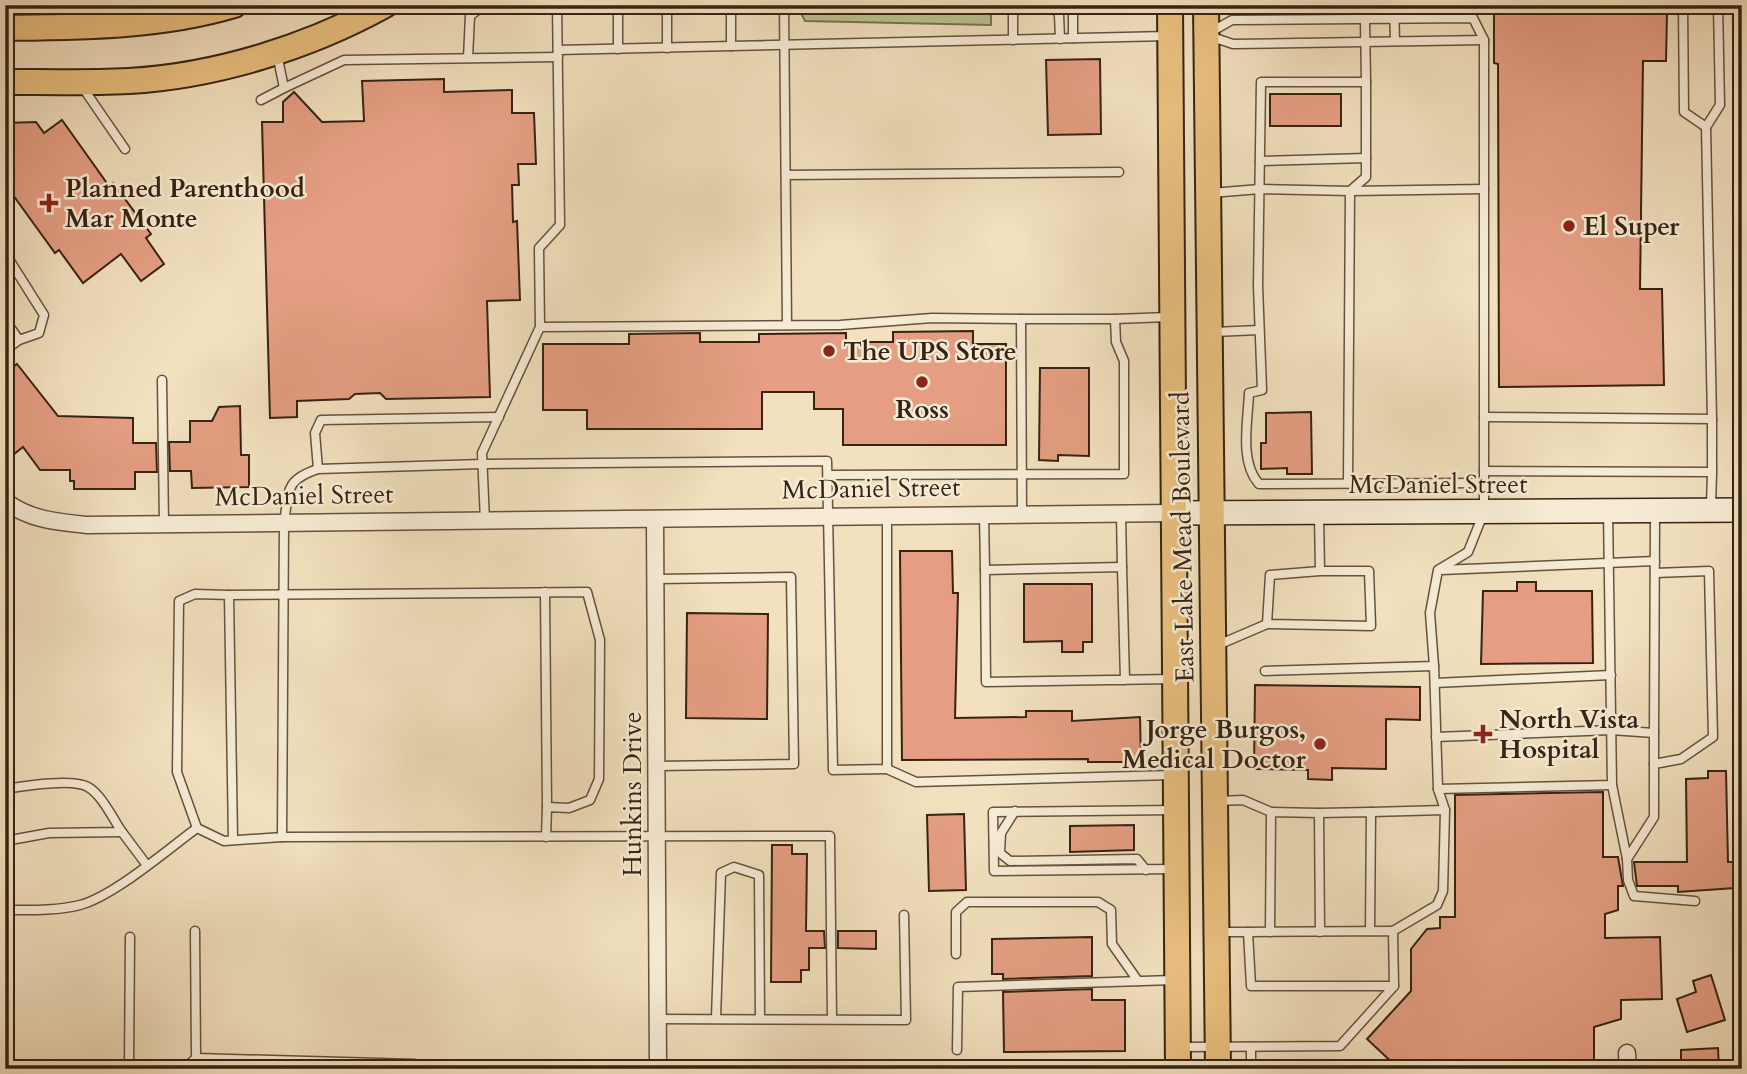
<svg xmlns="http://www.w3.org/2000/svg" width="1747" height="1074" font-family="Cardo,serif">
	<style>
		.green { fill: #bcc290; stroke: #797252; stroke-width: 2 }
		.building { fill: #e59e83; stroke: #362313; stroke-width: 2 }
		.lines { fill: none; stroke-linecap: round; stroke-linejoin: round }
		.lane-casing { stroke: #65523e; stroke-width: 11 }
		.street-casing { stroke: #65523e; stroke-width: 19 }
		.secondary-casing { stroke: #362313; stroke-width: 26 }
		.primary-casing { stroke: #362313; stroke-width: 28 }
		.lane { stroke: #f7ebd5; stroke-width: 8 }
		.street { stroke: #f7ebd5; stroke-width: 16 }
		.secondary { stroke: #f7ebd5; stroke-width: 23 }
		.primary { stroke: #e9c07f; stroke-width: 24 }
		.poi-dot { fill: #8f2418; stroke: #f7ebd5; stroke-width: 2.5 }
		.labels { text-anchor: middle; stroke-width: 5; stroke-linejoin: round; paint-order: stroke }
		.poi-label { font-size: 26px; font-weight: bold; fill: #362313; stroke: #f7ebd5; text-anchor: start }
		.street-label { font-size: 26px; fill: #362313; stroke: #f7ebd5 }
	</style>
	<rect width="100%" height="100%" fill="#f2e0be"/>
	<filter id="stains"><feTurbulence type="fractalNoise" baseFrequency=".00286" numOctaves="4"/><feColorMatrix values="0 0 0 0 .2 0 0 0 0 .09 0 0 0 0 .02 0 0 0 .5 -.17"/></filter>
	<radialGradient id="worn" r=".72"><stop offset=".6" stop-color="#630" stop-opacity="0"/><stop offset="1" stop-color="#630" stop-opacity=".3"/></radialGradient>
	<polygon class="green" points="797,5 991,5 991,25 805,21"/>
	<g class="building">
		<polygon points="1494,12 1667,14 1666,61 1643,61 1640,289 1662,289 1664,385 1499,387 1498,64 1494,63"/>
		<polygon points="1100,59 1101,134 1048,135 1046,60"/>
		<polygon points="444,79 444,92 512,90 512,113 534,113 536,164 518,164 519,185 512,185 513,222 517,221 520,300 487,301 490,397 386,399 380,393 355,394 349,399 297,401 297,417 270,418 262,122 283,122 283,102 294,92 322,122 364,121 362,81"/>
		<rect x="1270" y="94" width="71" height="32"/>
		<polygon points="62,120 109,186 113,183 151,234 146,238 164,264 141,281 121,254 83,283 59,250 55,253 5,184 5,123 36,122 44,133"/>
		<polygon points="973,331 973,344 1006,344 1006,445 843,445 843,409 814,409 814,392 762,392 762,429 587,429 587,410 543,410 543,344 629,344 629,334 700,333 700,342 759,342 759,334 846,333 846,342 893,342 893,332"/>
		<polygon points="17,364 58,416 133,418 133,443 156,443 157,472 135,472 135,489 74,489 74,481 70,481 70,470 40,470 23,447 13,455 11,451 5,455 5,373"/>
		<polygon points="1040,368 1089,368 1089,456 1058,455 1058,461 1039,460"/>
		<polygon points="240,406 241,455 249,455 249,487 192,488 191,471 170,471 169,442 190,442 190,421 212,421 219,407"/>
		<polygon points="1311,412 1312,474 1287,474 1287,468 1261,469 1261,443 1266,443 1266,413"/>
		<polygon points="900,551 952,551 953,593 958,593 955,718 1026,717 1026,711 1072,711 1072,721 1140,717 1141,762 1088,762 1088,759 902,760"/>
		<polygon points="1517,582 1536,582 1536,591 1592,591 1593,663 1481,664 1483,591 1517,591"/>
		<polygon points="1024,584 1092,584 1092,642 1083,642 1083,652 1062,652 1062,641 1024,642"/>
		<polygon points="687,613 768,614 767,719 686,718"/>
		<polygon points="1255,685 1420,687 1420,720 1386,719 1386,769 1332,768 1332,780 1308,779 1308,770 1254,769"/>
		<polygon points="1708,771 1726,771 1728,862 1735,862 1735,888 1678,892 1678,886 1637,886 1634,862 1687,862 1686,779 1708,778"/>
		<polygon points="1603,792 1603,857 1618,857 1623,886 1618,886 1618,910 1605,914 1605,938 1660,937 1662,999 1621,1000 1621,1019 1594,1027 1594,1069 1448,1066 1448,1069 1399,1069 1367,1039 1411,991 1411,949 1427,929 1440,928 1440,917 1455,917 1455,795"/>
		<polygon points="964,814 966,890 929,891 927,815"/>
		<polygon points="1134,825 1134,850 1070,852 1070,826"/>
		<polygon points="772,845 792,845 792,854 807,854 806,931 824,931 825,948 809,948 809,970 801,970 801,982 771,982"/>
		<polygon points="838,931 876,931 876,949 838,948"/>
		<polygon points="1092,937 1092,976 1003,979 1003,974 992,974 992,939"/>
		<polygon points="1711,975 1725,1020 1687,1032 1677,999 1696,992 1693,981"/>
		<polygon points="1092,989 1092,1000 1125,1000 1125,1051 1004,1052 1003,992"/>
		<polygon points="1718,1048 1719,1069 1681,1069 1681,1050"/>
	</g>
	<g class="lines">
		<defs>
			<g id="lane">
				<polyline points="618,5 618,49"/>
				<polyline points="784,5 787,325"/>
				<polyline points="1013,5 1013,40"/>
				<polyline points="1053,5 1059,15 1060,39"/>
				<polyline points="1073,5 1073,38"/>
				<polyline points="1394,5 1395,41"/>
				<polyline points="1683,5 1684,112 1706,127 1712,419"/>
				<polyline points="1365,20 1366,82"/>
				<polyline points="1209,33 1232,20 1473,18 1484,40 1484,512 1468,552 1438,570 1430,613 1434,666 1265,671"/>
				<polyline points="1209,36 1233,44 1484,40"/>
				<polyline points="731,46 731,5"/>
				<polyline points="667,48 667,5"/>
				<polyline points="558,50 1167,36"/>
				<polyline points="468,58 470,16 484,5"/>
				<polyline points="81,85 125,149"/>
				<polyline points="284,88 344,60 558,57"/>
				<polyline points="261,100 284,88 277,54"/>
				<polyline points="1706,127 1720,105 1718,5"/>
				<polyline points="1260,161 1366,158"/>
				<polyline points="786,175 1119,172"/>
				<path d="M 1484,189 L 1350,191 L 1366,177 L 1366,82 L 1261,82 L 1258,286 L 1262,390 L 1249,393 C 1248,421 1239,462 1259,484 L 1484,483"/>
				<polyline points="1211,193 1260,189 1350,191 1348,483"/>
				<polyline points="5,253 44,315 39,333 19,340 5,320"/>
				<polyline points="1115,319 1168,317"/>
				<polyline points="540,327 539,248 560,225 557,5"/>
				<polyline points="1214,332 1259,330"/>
				<polyline points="5,350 19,340"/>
				<polyline points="162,380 164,524"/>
				<polyline points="1484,417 1712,419 1712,472"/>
				<polyline points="318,469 315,433 321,420 499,417"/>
				<polyline points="1484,471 1712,472 1711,507"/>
				<polyline points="828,475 1124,474 1124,361 1116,342 1115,319 1021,319"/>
				<polyline points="1121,514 1122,567"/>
				<polyline points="984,515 985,570"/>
				<polyline points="1319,515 1320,571 1270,575 1267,624 1371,626 1369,571 1320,571"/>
				<polyline points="485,521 482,453 540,327 840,325 932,318 1021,319 1022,515"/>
				<polyline points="1441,570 1655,561"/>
				<polyline points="657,579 791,577 794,764 657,766"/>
				<polyline points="545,592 547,807"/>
				<polyline points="229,595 587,592 600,640 599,779 590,800 569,808 547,807 546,837"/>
				<polyline points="1218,645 1267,624"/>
				<polyline points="1434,666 1438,789 1612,785 1608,511"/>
				<polyline points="1125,680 1122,567 985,570 986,682 1173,679"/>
				<polyline points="1435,683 1611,675"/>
				<polyline points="1436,737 1611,730 1654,733 1655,514"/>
				<polyline points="1654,764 1681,759 1713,737 1709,571 1655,573"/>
				<polyline points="887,769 916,782 1172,775"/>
				<polyline points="1612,785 1627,859 1654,817 1654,733"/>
				<path d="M 5,789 C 23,786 73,778 88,787 C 102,795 113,819 122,832 L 49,833 L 5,841"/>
				<polyline points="1217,801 1243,800 1271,812"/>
				<polyline points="1015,811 1001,833 1000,853 1010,861 1137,859 1146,870"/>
				<polyline points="1371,812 1445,810"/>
				<polyline points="1319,813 1371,812 1370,931"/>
				<polyline points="197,828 177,772 179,601 195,594 229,595 233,840"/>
				<polyline points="122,832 146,864"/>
				<polyline points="282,837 830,836 832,1019"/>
				<polyline points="1627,859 1628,880 1634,896 1695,901"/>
				<polyline points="1174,869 994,871 993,812 1175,810"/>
				<path d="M 5,910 C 30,910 56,911 80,905 C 114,896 168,849 197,828 L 224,841 L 282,837 L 284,523 C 289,492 284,480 318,469 L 482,464 L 827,461 L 833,770 L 887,769 L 887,516"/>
				<polygon points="1393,931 1394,986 1251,986 1248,932"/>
				<polyline points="1393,931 1437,905 1443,891 1445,810 1438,789"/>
				<polyline points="1220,932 1248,932"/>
				<polyline points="1270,932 1271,812 1319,813 1320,932"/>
				<polyline points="956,954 956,912 967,902 1098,902 1111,910 1112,944 1138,981"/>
				<polyline points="716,1018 721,873 734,867 759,875 760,1018"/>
				<polyline points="657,1019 906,1020 904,915"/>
				<polyline points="1180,1047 1340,1046 1394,986"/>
				<polyline points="1251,1047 1251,1069"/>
				<polyline points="957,1050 958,987 1174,980"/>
				<polyline points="196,1058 415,1064 414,1069"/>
				<polyline points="129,1069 130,937"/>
				<polyline points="184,1069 196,1058 195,931"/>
				<polyline points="1138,1069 1175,1066"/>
			</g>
			<g id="street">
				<path d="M 5,501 C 30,520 57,522 87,525 L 1174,513"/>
				<polyline points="655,519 658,1069"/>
				<polyline points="1627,1053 1628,1069"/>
			</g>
			<polyline id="secondary" points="1174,513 1742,510"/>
			<g id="primary">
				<polyline points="1170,5 1178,1069"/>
				<polyline points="1206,5 1218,1069"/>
				<path d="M 5,28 C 82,27 160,27 234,5"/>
				<path d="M 5,82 C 46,82 88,83 129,81 C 216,76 309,47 385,5"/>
			</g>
		</defs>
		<use href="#lane" class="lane-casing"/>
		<use href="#street" class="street-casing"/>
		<use href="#secondary" class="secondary-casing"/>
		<use href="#primary" class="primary-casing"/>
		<use href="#lane" class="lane"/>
		<use href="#street" class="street"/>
		<use href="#secondary" class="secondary"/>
		<use href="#primary" class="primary"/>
	</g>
	<g class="poi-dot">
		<path d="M45.5 192.5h7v7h7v7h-7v7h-7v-7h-7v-7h7z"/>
		<circle cx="1569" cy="226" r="7"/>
		<circle cx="829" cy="351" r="7"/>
		<circle cx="922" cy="382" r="7"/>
		<path d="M1479.5 723.5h7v7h7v7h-7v7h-7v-7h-7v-7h7z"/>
		<circle cx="1320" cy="744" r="7"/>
	</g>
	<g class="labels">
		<g class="poi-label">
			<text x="65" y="197">Planned Parenthood<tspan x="65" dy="30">Mar Monte</tspan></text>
			<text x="1583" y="235">El Super</text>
			<text x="843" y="360">The UPS Store</text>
			<text x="922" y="418" text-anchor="middle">Ross</text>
			<text x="1499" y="728">North Vista<tspan x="1499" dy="30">Hospital</tspan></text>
			<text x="1306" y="738" text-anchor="end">Jorge Burgos,<tspan x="1306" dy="30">Medical Doctor</tspan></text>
		</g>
		<g class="street-label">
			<text x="1438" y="493">McDaniel Street</text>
			<text transform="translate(871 488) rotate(-1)" y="9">McDaniel Street</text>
			<text transform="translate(304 495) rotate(-1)" y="9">McDaniel Street</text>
			<text transform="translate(1182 537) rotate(-91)" y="9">East Lake Mead Boulevard</text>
			<text transform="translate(632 794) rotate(-90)" y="9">Hunkins Drive</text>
		</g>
	</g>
	<rect width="1747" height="1074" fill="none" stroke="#f2e0be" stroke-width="28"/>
	<rect x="7" y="7" width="1733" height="1060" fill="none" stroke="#362313" stroke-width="3.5"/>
	<rect x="14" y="14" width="1719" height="1046" fill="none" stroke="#362313" stroke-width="2"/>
	<rect width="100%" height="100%" filter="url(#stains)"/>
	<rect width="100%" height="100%" fill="url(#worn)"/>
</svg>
